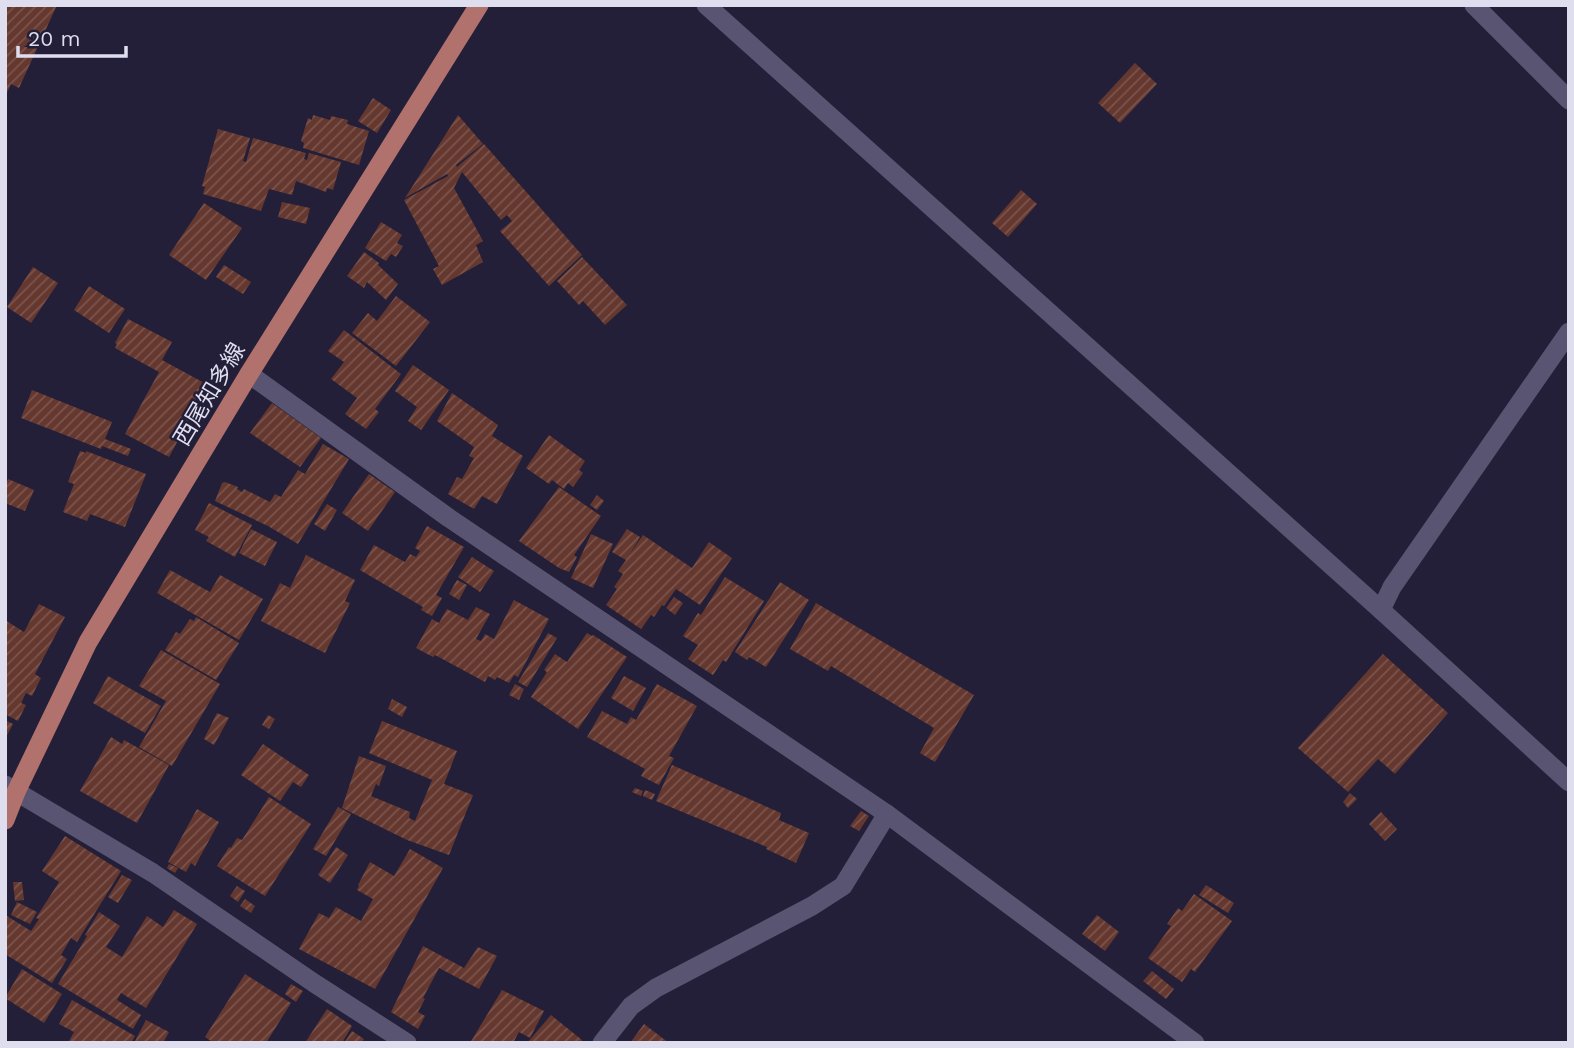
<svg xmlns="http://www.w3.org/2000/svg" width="1574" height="1048" font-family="'Work Sans','Noto Sans JP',sans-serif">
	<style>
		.building { fill: url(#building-hatch) }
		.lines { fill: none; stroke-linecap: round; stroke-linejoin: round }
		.minor { stroke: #585471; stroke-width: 19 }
		.primary { stroke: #b1716c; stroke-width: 19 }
		.labels { text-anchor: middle; stroke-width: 5; stroke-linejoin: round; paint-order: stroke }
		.street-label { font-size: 23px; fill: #dfdeef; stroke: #231f38 }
	</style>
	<defs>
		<pattern id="building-hatch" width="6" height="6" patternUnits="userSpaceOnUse" patternTransform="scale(1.75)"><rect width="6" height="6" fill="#65382f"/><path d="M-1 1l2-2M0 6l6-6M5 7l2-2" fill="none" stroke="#7b544d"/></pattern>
	</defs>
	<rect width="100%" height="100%" fill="#231f38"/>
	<g class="building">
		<polygon points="5,5 57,5 19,88 11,84 5,97"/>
		<polygon points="1135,63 1157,84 1120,123 1098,103"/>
		<polygon points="373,98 391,110 377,133 358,121"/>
		<polygon points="313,115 330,120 331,116 348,120 347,124 369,131 359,165 303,148 304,143 301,141 308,118 312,120"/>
		<polygon points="458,115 483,144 456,165 457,167 484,144 582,255 549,286 500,231 512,221 507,215 501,220 462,172 454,188 483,241 476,245 483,262 442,285 433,269 439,266 404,200 448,176 447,174 405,198"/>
		<polygon points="218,129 250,138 243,161 246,162 253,138 306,153 304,159 307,160 309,153 341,162 333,190 327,188 326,192 296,181 292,195 269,189 261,211 203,194 205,187 202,186"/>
		<polygon points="1021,190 1037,204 1008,237 992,223"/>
		<polygon points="282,202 310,208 306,224 278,217"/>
		<polygon points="204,203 242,228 206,280 169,255"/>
		<polygon points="381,222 402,235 397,243 403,246 396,257 391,254 386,261 365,248"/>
		<polygon points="364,252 379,263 378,265 398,284 386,300 367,282 364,288 347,276"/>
		<polygon points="582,257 627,305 605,325 583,301 579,305 557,281"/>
		<polygon points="224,265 251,282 243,294 216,277"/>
		<polygon points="33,267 58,283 31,323 7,307"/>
		<polygon points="89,286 125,309 109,333 74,310"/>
		<polygon points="396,296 430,322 396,366 352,333 368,313 377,321"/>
		<polygon points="128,319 172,342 162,360 208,385 169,457 125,434 159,372 115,348 117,344 115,343"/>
		<polygon points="344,330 401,374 375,409 379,412 366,429 345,414 357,398 331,379 344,362 328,351"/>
		<polygon points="413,365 449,390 421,430 408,421 417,407 395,391"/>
		<polygon points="32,390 112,422 105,439 131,449 128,456 102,446 101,449 21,418"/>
		<polygon points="452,393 498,425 492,436 523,456 497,504 482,496 474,509 448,494 457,477 462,479 474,458 469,456 474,447 437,421"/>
		<polygon points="272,403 321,438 300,467 250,433"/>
		<polygon points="549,435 585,461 579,470 583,473 573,487 568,483 564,489 552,480 549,484 526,468"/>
		<polygon points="323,444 349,459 298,544 268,526 215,501 222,483 225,482 238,487 237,489 242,492 244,489 270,502 275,494 281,497 298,470 305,474"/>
		<polygon points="80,451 86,453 86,451 146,474 125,527 90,514 87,521 63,512 74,484 68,482"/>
		<polygon points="369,474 395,492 368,531 342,513"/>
		<polygon points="8,479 34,490 25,511 5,503 5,487"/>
		<polygon points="559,487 601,516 574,555 577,557 569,572 559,568 519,541"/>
		<polygon points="597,495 604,501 597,510 590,505"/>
		<polygon points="209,503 252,525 235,557 206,541 209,537 195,530"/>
		<polygon points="327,504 337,510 325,531 314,524"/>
		<polygon points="427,526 464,547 436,595 442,598 432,616 421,610 423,607 360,570 374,545 405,562 410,554 416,557 420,551 415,548"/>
		<polygon points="251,529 277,542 265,566 239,553"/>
		<polygon points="627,529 640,537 630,554 643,535 692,568 709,542 732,558 700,605 676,589 664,606 662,605 654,617 651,615 641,629 606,605 617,589 614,587 623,574 618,571 626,560 612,552"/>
		<polygon points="591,534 613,544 593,588 571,578"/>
		<polygon points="306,555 355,580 345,601 350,603 325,653 261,621 280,583 290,588"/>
		<polygon points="472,557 494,571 480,592 458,577"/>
		<polygon points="170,570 210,592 220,575 263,599 239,640 157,593"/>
		<polygon points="725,577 764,601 726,662 723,660 713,675 688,659 698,645 683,636 698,613 701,615"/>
		<polygon points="457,580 467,585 459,600 449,594"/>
		<polygon points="780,582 809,600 766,667 749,657 747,660 735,652"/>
		<polygon points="674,597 683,603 675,615 666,608"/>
		<polygon points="514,600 549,619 518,677 514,675 509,683 497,677 495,680 488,676 485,682 435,655 433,657 416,648 432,619 439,623 447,609 468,620 476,607 490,614 476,639 481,641 485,634 494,639"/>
		<polygon points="816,603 974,695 935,762 920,753 934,728 831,666 828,671 790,649"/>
		<polygon points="39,604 65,617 35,674 41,678 32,696 26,693 21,703 26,705 18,721 5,714 5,620 24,632"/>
		<polygon points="196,617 239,643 216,680 165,650 176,632 180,634 190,619 194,621"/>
		<polygon points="548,633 557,638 527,687 518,682"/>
		<polygon points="587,633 592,636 593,635 627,657 578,729 531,697 547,672 544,670 555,654 567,662"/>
		<polygon points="161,650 220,684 172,766 139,747 166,701 139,686"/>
		<polygon points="1383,654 1448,713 1395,774 1378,759 1348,792 1298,748"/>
		<polygon points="108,676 161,706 145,733 93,703"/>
		<polygon points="624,676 646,688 633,711 611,698"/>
		<polygon points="515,684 524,689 519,700 509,695"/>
		<polygon points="657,684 697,706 669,756 674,758 659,785 641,776 645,769 587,737 602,711 627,724 631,717 636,720"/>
		<polygon points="392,699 407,707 402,717 388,709"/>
		<polygon points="217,713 229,718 214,745 204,739"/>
		<polygon points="268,715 275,719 269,729 262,725"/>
		<polygon points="5,720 13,724 5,739"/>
		<polygon points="382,721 457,751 444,784 473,795 449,855 407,840 342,808 359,756 386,766 379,786 376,784 371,796 410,812 409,818 415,821 432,780 369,753"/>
		<polygon points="111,737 122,744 124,740 169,765 137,823 80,791"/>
		<polygon points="263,744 309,775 301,787 293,782 280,801 241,775"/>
		<polygon points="672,765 781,813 779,820 809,833 796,863 766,849 767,847 656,801"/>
		<polygon points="635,788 643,791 641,796 632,792"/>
		<polygon points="645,790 655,794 652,800 643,796"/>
		<polygon points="1350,793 1357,799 1348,808 1343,802"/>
		<polygon points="269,797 311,824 265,896 217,866 229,847 231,848 237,838 242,840"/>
		<polygon points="338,807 351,814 326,856 313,849"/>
		<polygon points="197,809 219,822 195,866 191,863 186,872 168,862"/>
		<polygon points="861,811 869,816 859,831 850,826"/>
		<polygon points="1381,812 1397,829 1385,841 1369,824"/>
		<polygon points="65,836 121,871 77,942 71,938 61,955 67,959 52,983 5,954 5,919 7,916 31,931 39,919 36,918 59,882 42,871"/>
		<polygon points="336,847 348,855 330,883 318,875"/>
		<polygon points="410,849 443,868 375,989 299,949 319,913 329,918 336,907 361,921 373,899 357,890 359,886 358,885 370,862 394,876"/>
		<polygon points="169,864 178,868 175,873 167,868"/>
		<polygon points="122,875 132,880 118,903 108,897"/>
		<polygon points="13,882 22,882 24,900 15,901"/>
		<polygon points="1206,885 1234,903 1228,913 1199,895"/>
		<polygon points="237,886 245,891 238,902 230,896"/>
		<polygon points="1194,894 1232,921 1195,972 1191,969 1182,982 1148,958 1171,926 1167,924 1178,908 1182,911"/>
		<polygon points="245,899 255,906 251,913 240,906"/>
		<polygon points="17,902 37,912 30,924 11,915"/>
		<polygon points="174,910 197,924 146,1008 121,993 117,1000 141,1015 133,1029 58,984 87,936 85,935 99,912 120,926 106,947 122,957 147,916 163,927"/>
		<polygon points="1097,915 1119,932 1105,951 1082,934"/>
		<polygon points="423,946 464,968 478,947 497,956 479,989 439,968 423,998 425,999 418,1012 425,1016 418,1029 391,1012"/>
		<polygon points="22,969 62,994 44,1023 5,998"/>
		<polygon points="1152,971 1174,989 1166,999 1143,981"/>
		<polygon points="245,974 291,1003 266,1043 214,1043 205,1037"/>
		<polygon points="291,984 303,991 296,1002 285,994"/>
		<polygon points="502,990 544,1011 530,1038 519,1032 513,1043 470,1043"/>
		<polygon points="72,1000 135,1036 131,1043 68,1043 74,1032 59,1024"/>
		<polygon points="327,1009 352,1026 342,1043 305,1043"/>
		<polygon points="551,1015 582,1040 580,1043 527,1043"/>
		<polygon points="146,1020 169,1032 163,1043 134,1043"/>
		<polygon points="644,1024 669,1043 630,1043"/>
		<polygon points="352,1031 364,1039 361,1043 344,1043"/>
	</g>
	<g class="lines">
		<g class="minor">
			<polyline points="706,5 1381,610 1569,782"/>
			<polyline points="1474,5 1569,100"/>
			<polyline points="249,374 449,518 887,814 1195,1043"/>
			<polyline points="1381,610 1392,587 1569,332"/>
			<polyline points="5,785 153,873 314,983 407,1043"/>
			<polyline points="602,1043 631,1006 656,988 812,906 843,886 887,814"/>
		</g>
		<polyline class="primary" points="5,820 16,792 88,642 249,374 479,5"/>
	</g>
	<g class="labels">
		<g class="street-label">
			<text transform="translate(209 394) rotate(-59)" y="8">西尾知多線</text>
		</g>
	</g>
	<rect width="1574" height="1048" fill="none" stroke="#dfdeef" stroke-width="14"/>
	<path d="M18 46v10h108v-10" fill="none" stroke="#dfdeef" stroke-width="3.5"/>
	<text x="28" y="46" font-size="21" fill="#dfdeef" stroke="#231f38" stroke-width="5" paint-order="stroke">20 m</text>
</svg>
